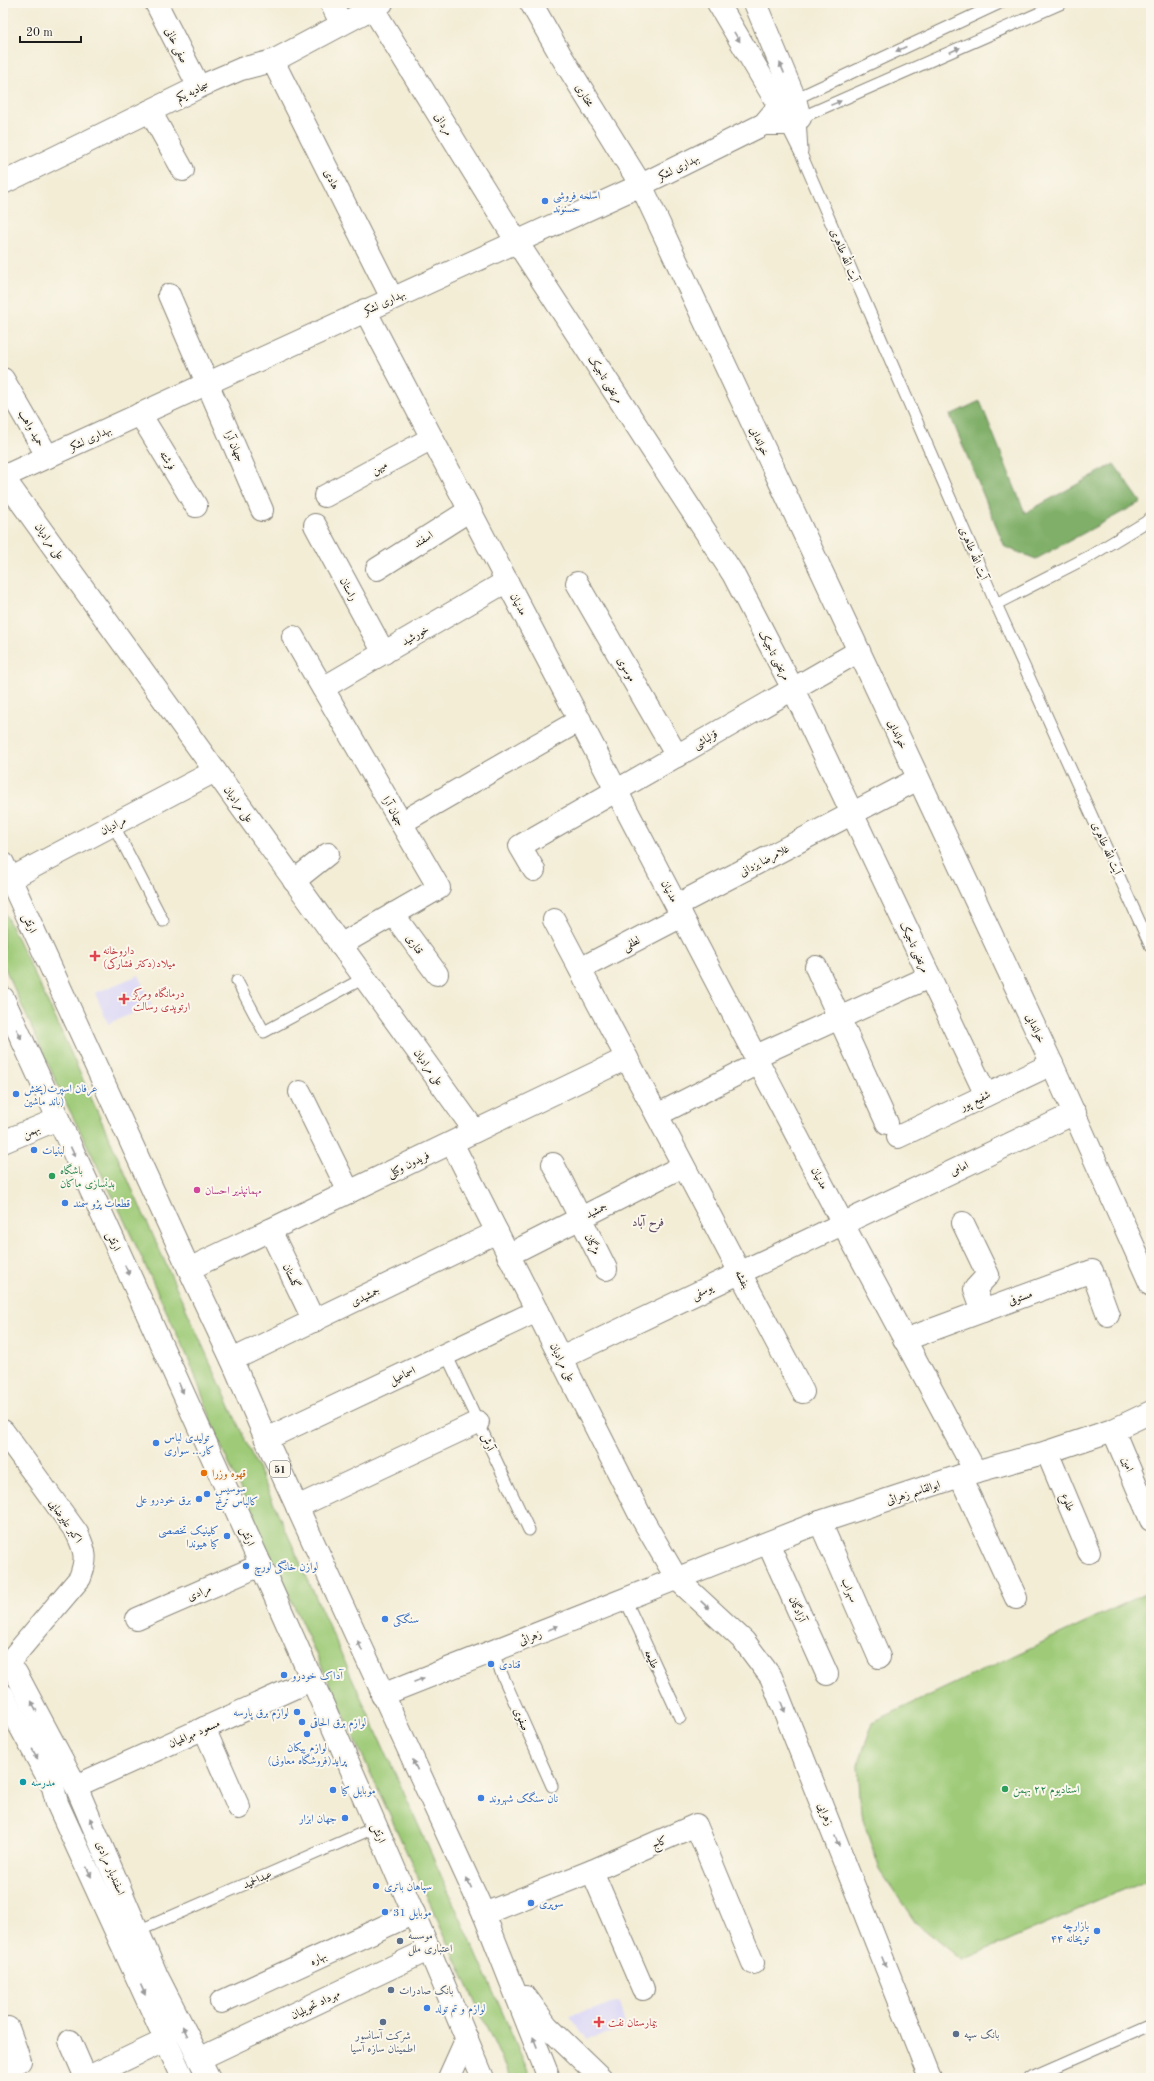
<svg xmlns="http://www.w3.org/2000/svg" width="1154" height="2081" font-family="'Old Standard TT',Amiri,serif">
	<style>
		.built { fill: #dad6f7 }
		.green { fill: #9fcb78; stroke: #5e744a }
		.forest { fill: #7faf68; stroke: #4e6642 }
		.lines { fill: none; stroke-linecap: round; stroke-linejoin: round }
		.lane-casing { stroke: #888479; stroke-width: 13 }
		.street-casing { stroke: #888479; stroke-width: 24 }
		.secondary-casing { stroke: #888479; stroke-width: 24 }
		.primary-casing { stroke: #888479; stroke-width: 24 }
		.lane { stroke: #fff; stroke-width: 11 }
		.street { stroke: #fff; stroke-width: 22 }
		.secondary { stroke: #fff; stroke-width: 22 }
		.primary { stroke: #fff; stroke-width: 22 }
		.oneway { fill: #999 }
		.shop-dot { fill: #3f7fe0; stroke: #fbf7ec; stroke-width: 1.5 }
		.health-dot { fill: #e0444e; stroke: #fbf7ec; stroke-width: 1.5 }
		.leisure-dot { fill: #2e9e5b; stroke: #fbf7ec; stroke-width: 1.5 }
		.hotel-dot { fill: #d1479c; stroke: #fbf7ec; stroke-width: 1.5 }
		.food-dot { fill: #e8710a; stroke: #fbf7ec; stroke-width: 1.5 }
		.culture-dot { fill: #0f9aa8; stroke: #fbf7ec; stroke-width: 1.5 }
		.service-dot { fill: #5c6f8a; stroke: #fbf7ec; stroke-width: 1.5 }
		.labels { text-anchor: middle; stroke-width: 4; stroke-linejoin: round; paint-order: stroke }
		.shield { fill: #fbf7ec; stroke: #5f5e5a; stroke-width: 1 }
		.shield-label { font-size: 10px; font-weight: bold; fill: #1c1c1c }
		.street-label { font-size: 11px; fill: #1c1c1c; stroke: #fbf7ec }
		.shop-label { font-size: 11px; fill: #366cbe; stroke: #fbf7ec; text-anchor: start }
		.health-label { font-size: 11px; fill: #be3a42; stroke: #fbf7ec; text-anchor: start }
		.leisure-label { font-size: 11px; fill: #27864d; stroke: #fbf7ec; text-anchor: start }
		.hotel-label { font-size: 11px; fill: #b23c85; stroke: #fbf7ec; text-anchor: start }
		.food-label { font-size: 11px; fill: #c56008; stroke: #fbf7ec; text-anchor: start }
		.culture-label { font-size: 11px; fill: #0d838f; stroke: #fbf7ec; text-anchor: start }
		.service-label { font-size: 11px; fill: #4e5e75; stroke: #fbf7ec; text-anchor: start }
		.neighbourhood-label { font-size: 12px; font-weight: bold; fill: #624d64; stroke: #fbf7ec }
	</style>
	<rect width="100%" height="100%" fill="#fbf7ec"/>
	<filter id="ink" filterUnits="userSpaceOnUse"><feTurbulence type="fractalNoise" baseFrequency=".025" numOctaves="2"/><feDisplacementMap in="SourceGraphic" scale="8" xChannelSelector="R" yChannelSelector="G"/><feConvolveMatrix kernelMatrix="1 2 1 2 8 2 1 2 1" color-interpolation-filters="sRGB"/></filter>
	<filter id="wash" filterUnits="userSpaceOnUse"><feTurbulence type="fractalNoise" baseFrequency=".012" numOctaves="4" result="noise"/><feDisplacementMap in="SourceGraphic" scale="16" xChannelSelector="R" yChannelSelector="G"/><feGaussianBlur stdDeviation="0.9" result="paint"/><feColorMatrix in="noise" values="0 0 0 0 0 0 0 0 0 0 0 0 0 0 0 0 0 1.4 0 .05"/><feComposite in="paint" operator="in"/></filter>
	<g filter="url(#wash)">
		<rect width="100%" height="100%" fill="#f3edd6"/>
		<g class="built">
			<polygon points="139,975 152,1005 108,1024 95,993"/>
			<polygon points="619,2002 626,2029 587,2039 569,2015"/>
		</g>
		<g class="green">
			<polygon points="3,909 52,1011 498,2002 531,2078 510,2078 224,1453 189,1360 119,1209 65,1101 3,964"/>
			<polygon points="1151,1591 1151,1878 962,1960 915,1922 880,1870 861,1814 858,1765 873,1722"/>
		</g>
		<polygon class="forest" points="980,401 1025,513 1114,464 1141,502 1036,559 1005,547 950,415"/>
	</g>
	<g filter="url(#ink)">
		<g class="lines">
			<defs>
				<g id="lane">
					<polyline points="795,99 1000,3"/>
					<polyline points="786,124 802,156 996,604 1151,947"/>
					<polyline points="802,151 800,118 1062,3"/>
					<polyline points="996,604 1090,556 1146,522 1151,517"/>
					<polyline points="113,824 163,921"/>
					<polyline points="237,981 264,1032 364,978"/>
					<polyline points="446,1354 529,1530"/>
					<polyline points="625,1599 680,1718"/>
					<polyline points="492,1652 552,1786"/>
					<polyline points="138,1931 376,1827"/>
					<polyline points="1030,2078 1151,2025"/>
				</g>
				<g id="street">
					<polyline points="156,3 199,87"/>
					<polyline points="331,3 341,23"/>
					<polyline points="531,3 560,54 641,185 1052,1064 1151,1285"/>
					<polyline points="372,7 517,242 733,574 793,689 986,1095"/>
					<polyline points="273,61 392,298"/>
					<polyline points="150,111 183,170"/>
					<polyline points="3,183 199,87 241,69 273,61 382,3"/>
					<polyline points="169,295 262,510"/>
					<polyline points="365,310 843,1224 975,1471"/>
					<polyline points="3,379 48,457"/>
					<polyline points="140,414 196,506"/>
					<polyline points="3,477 475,1131"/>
					<polyline points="325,496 432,438"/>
					<polyline points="315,525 384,653"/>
					<polyline points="377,569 470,510"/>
					<polyline points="577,583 677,756"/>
					<polyline points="293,637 439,888 340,945"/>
					<polyline points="323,688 507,581"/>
					<polyline points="401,823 580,720"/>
					<polyline points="534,870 520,846 859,651"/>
					<polyline points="10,879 215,771"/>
					<polyline points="294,881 328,854"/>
					<polyline points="677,905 918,779"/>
					<polyline points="393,914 437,974"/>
					<polyline points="554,920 803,1392"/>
					<polyline points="816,967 887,1123"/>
					<polyline points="580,969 682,916"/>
					<polyline points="756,1056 929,977"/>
					<polyline points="300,1092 349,1192"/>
					<polyline points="657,1115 759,1063"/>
					<polyline points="898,1137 1052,1064"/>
					<polyline points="3,1142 58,1119"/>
					<polyline points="452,1143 640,1515 677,1579 744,1641 771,1677 930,2078"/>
					<polyline points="553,1164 606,1269"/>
					<polyline points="963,1223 988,1275 975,1289 983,1311"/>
					<polyline points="270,1230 314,1321"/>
					<polyline points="508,1255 683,1166"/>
					<polyline points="189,1269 627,1058"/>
					<polyline points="904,1340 1092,1271 1108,1315"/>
					<polyline points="561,1358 1075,1113"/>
					<polyline points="232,1360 497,1232"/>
					<polyline points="1113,1430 1151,1520"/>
					<polyline points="266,1439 537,1311"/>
					<polyline points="1047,1452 1089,1552"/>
					<polyline points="960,1476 1016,1598"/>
					<polyline points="297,1507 478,1422"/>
					<polyline points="820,1522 879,1657"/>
					<polyline points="768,1543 827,1674"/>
					<polyline points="137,1619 261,1565"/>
					<polyline points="382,1695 820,1522 960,1476 1047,1452 1113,1430 1151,1412"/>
					<polyline points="204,1728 239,1808"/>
					<polyline points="76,1786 311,1680"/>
					<polyline points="592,1871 643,1989"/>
					<polyline points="484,1914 592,1871 696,1825 753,1963"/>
					<polyline points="221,2002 414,1913"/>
					<polyline points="70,2041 86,2078"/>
					<polyline points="199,2059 430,1949"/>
					<polyline points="3,2069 20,2061 8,2028"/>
					<polyline points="86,2078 166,2040"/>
				</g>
				<g id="secondary">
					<polyline points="718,3 779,106 784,120"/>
					<polyline points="755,3 795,99 800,118 786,124 764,124"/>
					<polyline points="3,477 641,185 764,124 779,106 795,99"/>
					<path d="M 3,1431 L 77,1533 C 86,1552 87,1559 80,1578 L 3,1669"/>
					<polyline points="3,1670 10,1668 16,1673 76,1786 157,1976 209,2078"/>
					<polyline points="3,1695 53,1787 57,1803 183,2078"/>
				</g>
				<g id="primary">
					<polyline points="3,863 189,1269 232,1360 266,1439 484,1914 549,2078"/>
					<path d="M 3,998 C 167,1357 332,1714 483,2078"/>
					<polyline points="526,1997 547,2026 601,2078"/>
					<polyline points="449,2078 467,2038"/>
				</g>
			</defs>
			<use href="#lane" class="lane-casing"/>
			<use href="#street" class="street-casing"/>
			<use href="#secondary" class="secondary-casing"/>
			<use href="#primary" class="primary-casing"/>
			<use href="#lane" class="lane"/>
			<use href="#street" class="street"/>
			<use href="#secondary" class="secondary"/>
			<use href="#primary" class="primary"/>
		</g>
		<defs><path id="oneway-solid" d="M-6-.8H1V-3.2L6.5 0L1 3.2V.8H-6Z"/></defs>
		<g class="oneway">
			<use href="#oneway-solid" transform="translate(737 37) rotate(59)"/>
			<use href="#oneway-solid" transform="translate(901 49) rotate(155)"/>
			<use href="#oneway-solid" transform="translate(955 50) rotate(-24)"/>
			<use href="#oneway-solid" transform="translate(782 68) rotate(-113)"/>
			<use href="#oneway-solid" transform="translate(836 103) rotate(-22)"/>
			<use href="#oneway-solid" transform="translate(19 1034) rotate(65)"/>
			<use href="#oneway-solid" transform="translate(73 1152) rotate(65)"/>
			<use href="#oneway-solid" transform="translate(127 1270) rotate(65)"/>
			<use href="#oneway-solid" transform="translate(181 1388) rotate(65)"/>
			<use href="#oneway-solid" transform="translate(705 1605) rotate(43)"/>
			<use href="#oneway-solid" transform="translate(553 1628) rotate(-22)"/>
			<use href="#oneway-solid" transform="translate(360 1646) rotate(-114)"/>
			<use href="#oneway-solid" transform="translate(419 1680) rotate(-22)"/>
			<use href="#oneway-solid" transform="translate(34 1706) rotate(-118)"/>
			<use href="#oneway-solid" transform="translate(783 1707) rotate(68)"/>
			<use href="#oneway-solid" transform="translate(35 1754) rotate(61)"/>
			<use href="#oneway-solid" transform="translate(415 1765) rotate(-115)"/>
			<use href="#oneway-solid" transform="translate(92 1823) rotate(-113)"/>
			<use href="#oneway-solid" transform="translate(837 1841) rotate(68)"/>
			<use href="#oneway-solid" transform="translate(89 1872) rotate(65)"/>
			<use href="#oneway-solid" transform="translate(469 1883) rotate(-115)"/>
			<use href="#oneway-solid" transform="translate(884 1962) rotate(68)"/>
			<use href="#oneway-solid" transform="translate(143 1990) rotate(66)"/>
			<use href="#oneway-solid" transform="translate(185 2031) rotate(-117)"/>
			<use href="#oneway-solid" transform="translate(535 2042) rotate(-111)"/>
		</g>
	</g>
	<g class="shop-dot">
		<circle cx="545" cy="201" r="4"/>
		<circle cx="16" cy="1094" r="4"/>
		<circle cx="34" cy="1150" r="4"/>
		<circle cx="65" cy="1203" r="4"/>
		<circle cx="156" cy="1443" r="4"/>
		<circle cx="207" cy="1494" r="4"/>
		<circle cx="199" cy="1499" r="4"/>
		<circle cx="227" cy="1536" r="4"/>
		<circle cx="246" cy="1566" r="4"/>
		<circle cx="385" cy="1619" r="4"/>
		<circle cx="491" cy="1664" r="4"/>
		<circle cx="284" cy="1675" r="4"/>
		<circle cx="297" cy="1712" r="4"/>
		<circle cx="302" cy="1722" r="4"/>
		<circle cx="307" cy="1734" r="4"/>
		<circle cx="333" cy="1790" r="4"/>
		<circle cx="481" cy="1798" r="4"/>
		<circle cx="345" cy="1818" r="4"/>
		<circle cx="376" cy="1886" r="4"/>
		<circle cx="531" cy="1903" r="4"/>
		<circle cx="385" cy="1912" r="4"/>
		<circle cx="1097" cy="1931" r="4"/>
		<circle cx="427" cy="2008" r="4"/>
	</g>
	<g class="health-dot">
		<path d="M93 950h4v4h4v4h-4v4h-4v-4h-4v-4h4z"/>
		<path d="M122 993h4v4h4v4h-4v4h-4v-4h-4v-4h4z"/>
		<path d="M597 2016h4v4h4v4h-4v4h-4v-4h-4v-4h4z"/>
	</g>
	<g class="leisure-dot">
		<circle cx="52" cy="1176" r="4"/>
		<circle cx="1005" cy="1789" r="4"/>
	</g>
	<circle class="hotel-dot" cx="197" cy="1190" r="4"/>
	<circle class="food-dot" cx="204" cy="1473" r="4"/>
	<circle class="culture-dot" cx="23" cy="1782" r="4"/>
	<g class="service-dot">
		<circle cx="400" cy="1941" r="4"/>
		<circle cx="391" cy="1990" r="4"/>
		<circle cx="383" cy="2022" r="4"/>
		<circle cx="956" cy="2034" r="4"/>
	</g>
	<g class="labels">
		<rect class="shield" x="270" y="1461" width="20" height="16" rx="3"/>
		<g class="shield-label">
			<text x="280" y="1473">51</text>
		</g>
		<g class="street-label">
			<text transform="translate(177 45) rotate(63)" y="4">صفی خانی</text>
			<text transform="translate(192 91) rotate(-25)" y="4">سجادیه یکم</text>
			<text transform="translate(585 95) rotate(58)" y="4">مختاری</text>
			<text transform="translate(444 124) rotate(58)" y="4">مردانی</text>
			<text transform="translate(678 167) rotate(-27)" y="4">بهداری لشکر</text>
			<text transform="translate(332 179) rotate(63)" y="4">هادی</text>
			<text transform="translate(845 255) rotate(67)" y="4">آیت الله طاهری</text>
			<text transform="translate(384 302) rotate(-25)" y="4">بهداری لشکر</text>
			<text transform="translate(606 379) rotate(57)" y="4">مرتضی تاجیک</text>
			<text transform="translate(32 428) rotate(60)" y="4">حمید واهب</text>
			<text transform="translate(90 438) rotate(-25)" y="4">بهداری لشکر</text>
			<text transform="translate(760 441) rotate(65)" y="4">خواندابی</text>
			<text transform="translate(235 446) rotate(66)" y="4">جهان آرا</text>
			<text transform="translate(168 460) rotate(59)" y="4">فرشته</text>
			<text transform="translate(379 467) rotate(-28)" y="4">میهن</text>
			<text transform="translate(423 539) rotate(-33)" y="4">اسفند</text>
			<text transform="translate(50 541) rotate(54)" y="4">علی مرادیان</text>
			<text transform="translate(974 553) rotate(67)" y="4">آیت الله طاهری</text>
			<text transform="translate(349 589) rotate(62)" y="4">راستان</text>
			<text transform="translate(519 604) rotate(62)" y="4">مدنیان</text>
			<text transform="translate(415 635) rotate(-30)" y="4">خورشید</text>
			<text transform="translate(775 655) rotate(62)" y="4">مرتضی تاجیک</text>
			<text transform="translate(627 669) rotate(60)" y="4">موسوی</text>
			<text transform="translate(898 734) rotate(65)" y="4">خواندابی</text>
			<text transform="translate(705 739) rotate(-30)" y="4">قزلباشی</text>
			<text transform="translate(239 804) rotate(54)" y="4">علی مرادیان</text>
			<text transform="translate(394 811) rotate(60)" y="4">جهان آرا</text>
			<text transform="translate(113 825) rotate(-28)" y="4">مرادیان</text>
			<text transform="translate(1107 848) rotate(66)" y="4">آیت الله طاهری</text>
			<text transform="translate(764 860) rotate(-28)" y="4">غلامرضا یزدانی</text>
			<text transform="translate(670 891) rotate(62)" y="4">مدنیان</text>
			<text transform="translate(30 923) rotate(65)" y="4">ارتش</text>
			<text transform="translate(631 943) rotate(-28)" y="4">لطفی</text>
			<text transform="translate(415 944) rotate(54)" y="4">قناری</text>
			<text transform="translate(915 947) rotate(65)" y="4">مرتضی تاجیک</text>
			<text transform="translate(1036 1028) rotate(65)" y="4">خواندابی</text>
			<text transform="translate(429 1067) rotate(54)" y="4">علی مرادیان</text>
			<text transform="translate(975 1100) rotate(-26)" y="4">شفیع پور</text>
			<text transform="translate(31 1131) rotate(-23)" y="4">بهمن</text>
			<text transform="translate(408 1164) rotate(-26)" y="4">فریدون وکیلی</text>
			<text transform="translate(959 1168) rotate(-26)" y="4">امامی</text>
			<text transform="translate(820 1178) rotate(62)" y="4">مدنیان</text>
			<text transform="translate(596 1210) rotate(-27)" y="4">جمشید</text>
			<text transform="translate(114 1241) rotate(65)" y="4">ارتش</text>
			<text transform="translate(593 1244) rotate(62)" y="4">مژگان</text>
			<text transform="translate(292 1276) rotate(64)" y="4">گلستان</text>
			<text transform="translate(743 1279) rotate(62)" y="4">بنفشه</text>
			<text transform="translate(702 1291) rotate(-26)" y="4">یوسفی</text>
			<text transform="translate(365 1296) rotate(-26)" y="4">جمشیدی</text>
			<text transform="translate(1020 1297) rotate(-20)" y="4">مستوفی</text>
			<text transform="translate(563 1362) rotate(63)" y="4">علی مرادیان</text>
			<text transform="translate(402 1375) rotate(-25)" y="4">اسماعیل</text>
			<text transform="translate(488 1442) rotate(65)" y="4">آرش</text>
			<text transform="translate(1128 1464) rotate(67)" y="4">امین</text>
			<text transform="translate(913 1492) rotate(-18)" y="4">ابوالقاسم زهرائی</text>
			<text transform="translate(1068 1502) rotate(67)" y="4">طلوع</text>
			<text transform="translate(66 1521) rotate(56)" y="4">اکبر علیرضایی</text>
			<text transform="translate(248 1536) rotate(66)" y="4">ارتش</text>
			<text transform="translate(850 1590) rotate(66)" y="4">سهراب</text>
			<text transform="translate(199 1592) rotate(-24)" y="4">مرادی</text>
			<text transform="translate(798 1609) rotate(66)" y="4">آزادگان</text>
			<text transform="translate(530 1637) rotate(-21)" y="4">زهرائی</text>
			<text transform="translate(652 1659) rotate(65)" y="4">طلیعه</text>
			<text transform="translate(522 1719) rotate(66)" y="4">صفوی</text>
			<text transform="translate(194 1733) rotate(-24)" y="4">مسعود مهرالهیان</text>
			<text transform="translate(826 1814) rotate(68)" y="4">زهرایی</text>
			<text transform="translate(379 1833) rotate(66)" y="4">ارتش</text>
			<text transform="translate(659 1842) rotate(-24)" y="4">کاج</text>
			<text transform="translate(111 1868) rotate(67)" y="4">اسفندیار مرادی</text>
			<text transform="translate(257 1879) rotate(-24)" y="4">عبدالحمید</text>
			<text transform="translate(318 1958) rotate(-25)" y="4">بهاره</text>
			<text transform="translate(315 2004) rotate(-26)" y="4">مهرداد تحویلیان</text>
		</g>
		<g class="shop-label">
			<text x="553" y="199">اسلحه فروشی<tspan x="553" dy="13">حسنوند</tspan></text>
			<text x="24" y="1092">عرفان اسپرت(پخش<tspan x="24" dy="13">باند ماشین)</tspan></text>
			<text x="42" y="1154">لبنیات</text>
			<text x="73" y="1207">قطعات پژو سمند</text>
			<text x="164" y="1441">تولیدی لباس<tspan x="164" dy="13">کار... سواری</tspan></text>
			<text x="215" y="1492">سوسیس<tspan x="215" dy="13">کالباس ترنج</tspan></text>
			<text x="191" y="1503" text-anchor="end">برق خودرو علی</text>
			<text x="219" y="1534" text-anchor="end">کلینیک تخصصی<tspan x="219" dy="13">کیا هیوندا</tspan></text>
			<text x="254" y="1570">لوازن خانگی لورچ</text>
			<text x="393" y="1623">سنگکی</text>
			<text x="499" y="1668">قنادی</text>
			<text x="292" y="1679">آداک خودرو</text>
			<text x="289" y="1716" text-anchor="end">لوازم برق پارسه</text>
			<text x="310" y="1726">لوازم برق الحاقی</text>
			<text x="307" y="1751" text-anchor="middle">لوازم پیکان<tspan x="307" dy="13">پراید(فروشگاه معاونی)</tspan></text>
			<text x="341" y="1794">موبایل کیا</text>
			<text x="489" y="1802">نان سنگک شهروند</text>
			<text x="337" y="1822" text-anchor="end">جهان ابزار</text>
			<text x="384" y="1890">سپاهان باتری</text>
			<text x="539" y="1907">سوپری</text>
			<text x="393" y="1916">موبایل 31</text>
			<text x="1089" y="1929" text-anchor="end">بازارچه<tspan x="1089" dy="13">توپخانه ۴۴</tspan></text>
			<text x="435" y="2012">لوازم و تم تولد</text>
		</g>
		<g class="health-label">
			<text x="103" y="954">داروخانه<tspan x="103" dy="13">میلاد(دکتر فشارکی)</tspan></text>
			<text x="133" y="997">درمانگاه ومرکز<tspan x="133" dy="13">ارتوپدی رسالت</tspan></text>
			<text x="608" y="2026">بیمارستان نفت</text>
		</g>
		<g class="leisure-label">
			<text x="60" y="1174">باشگاه<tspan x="60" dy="13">بدنسازی ماکان</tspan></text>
			<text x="1013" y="1793">استادیوم ۲۲ بهمن</text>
		</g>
		<g class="hotel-label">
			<text x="205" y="1194">مهمانپذیر احسان</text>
		</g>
		<g class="food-label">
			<text x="212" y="1477">قهوه وزرا</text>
		</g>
		<g class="culture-label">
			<text x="31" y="1786">مدرسه</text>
		</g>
		<g class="service-label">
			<text x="408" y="1939">موسسه<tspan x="408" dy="13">اعتباری ملل</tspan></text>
			<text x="399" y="1994">بانک صادرات</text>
			<text x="964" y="2038">بانک سپه</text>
			<text x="383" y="2039" text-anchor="middle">شرکت آسانسور<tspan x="383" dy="13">اطمینان سازه آسیا</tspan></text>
		</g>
		<g class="neighbourhood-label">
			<text x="648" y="1226">فرح آباد</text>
		</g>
	</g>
	<rect width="1154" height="2081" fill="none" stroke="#fbf7ec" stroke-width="16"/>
	<path d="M20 36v6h61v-6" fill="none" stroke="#1c1c1c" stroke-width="2"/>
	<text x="26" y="36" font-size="12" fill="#1c1c1c" stroke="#fbf7ec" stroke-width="3" paint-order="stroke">20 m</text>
</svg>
